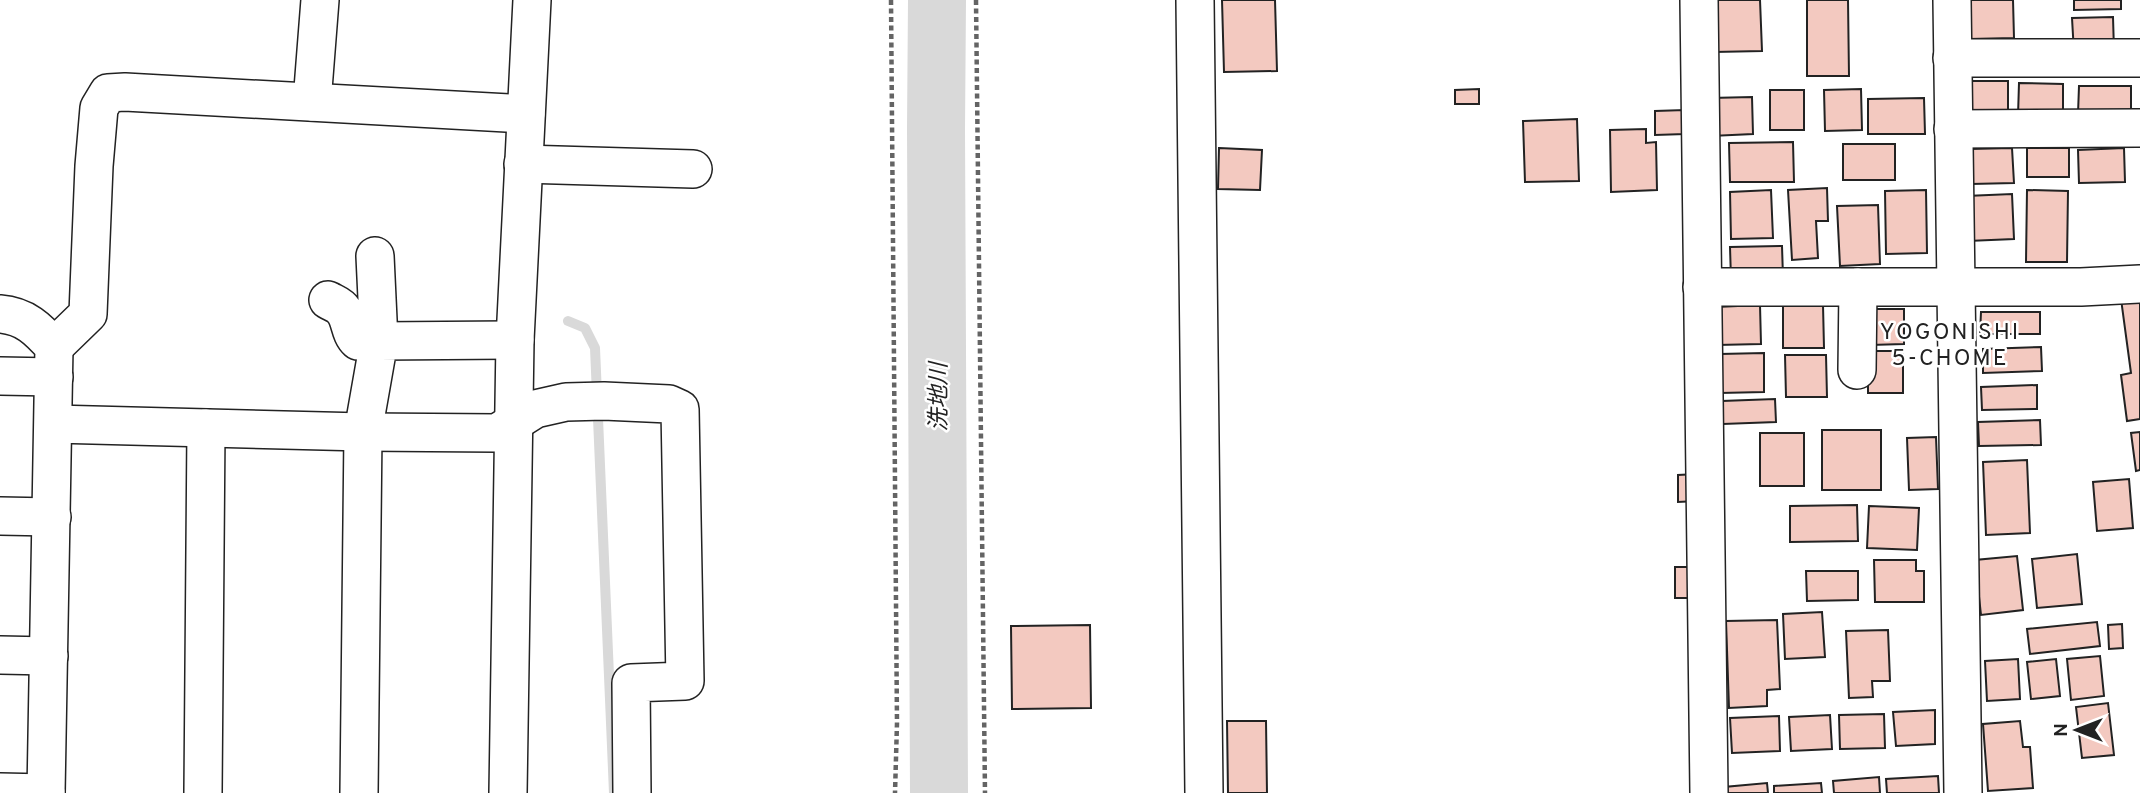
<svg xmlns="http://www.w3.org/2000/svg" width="2140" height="793" font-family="Overpass,'Noto Sans JP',sans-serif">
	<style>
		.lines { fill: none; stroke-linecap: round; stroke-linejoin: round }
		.stream { stroke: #d9d9d9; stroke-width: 10 }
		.river { stroke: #d9d9d9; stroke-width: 58 }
		.building { fill: #f3c9c0; stroke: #222; stroke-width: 2 }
		.minor-casing { stroke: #222; stroke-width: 40 }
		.path { stroke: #646464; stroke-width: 4.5; stroke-dasharray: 5 3.5; stroke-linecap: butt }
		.minor { stroke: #fff; stroke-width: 37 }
		.labels { text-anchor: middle; stroke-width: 5; stroke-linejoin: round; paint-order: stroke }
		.neighbourhood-label { font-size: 23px; letter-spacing: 2px; fill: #222; stroke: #fff }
		.water-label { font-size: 23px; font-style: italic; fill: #222; stroke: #fff }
	</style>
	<rect width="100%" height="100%" fill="#fff"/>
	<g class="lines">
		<polyline class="stream" points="568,321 585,328 595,348 614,793"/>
		<polyline class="river" points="937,0 936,129 939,793"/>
	</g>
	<g class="building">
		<polygon points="1222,0 1275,0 1277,71 1224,72"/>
		<polygon points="1713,0 1760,0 1762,51 1714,52"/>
		<polygon points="1807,0 1848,0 1849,76 1807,76"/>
		<polygon points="1969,0 2013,0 2014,38 1969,39"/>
		<polygon points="2074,0 2121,0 2121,9 2074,10"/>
		<polygon points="2113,17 2114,51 2074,53 2072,18"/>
		<polygon points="1967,81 2008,81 2008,116 1967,115"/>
		<polygon points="2019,83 2063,84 2063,116 2018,116"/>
		<polygon points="2079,86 2131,86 2131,114 2078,114"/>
		<polygon points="1479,89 1479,104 1455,104 1455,90"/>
		<polygon points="1861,89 1862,130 1825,131 1824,90"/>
		<rect x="1770" y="90" width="34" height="40"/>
		<polygon points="1752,97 1753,134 1711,136 1710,98"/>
		<polygon points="1924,98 1925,134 1868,134 1868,99"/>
		<polygon points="1685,110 1685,134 1655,135 1655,111"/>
		<polygon points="1577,119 1579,181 1525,182 1523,121"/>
		<polygon points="1646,129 1646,143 1656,142 1657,190 1611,192 1610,130"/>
		<polygon points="1793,142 1794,182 1730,182 1729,143"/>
		<rect x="1843" y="144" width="52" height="36"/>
		<polygon points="1219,148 1262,150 1260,190 1218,189"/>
		<polygon points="2012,148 2014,183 1971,184 1970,149"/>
		<rect x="2027" y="148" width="42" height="29"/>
		<polygon points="2124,148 2125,182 2079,183 2078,150"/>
		<polygon points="1827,188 1828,221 1816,221 1818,258 1792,260 1788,190"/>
		<polygon points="1771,190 1773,238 1731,239 1730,192"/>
		<polygon points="1926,190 1927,253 1886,254 1885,191"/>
		<polygon points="2027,190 2068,191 2067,262 2026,262"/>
		<polygon points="2012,194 2014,239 1968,241 1966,196"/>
		<polygon points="1878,205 1880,264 1840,266 1837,206"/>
		<polygon points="1782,246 1783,277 1731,279 1730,247"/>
		<polygon points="2140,297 2140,419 2127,421 2121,375 2131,373 2121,299"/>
		<polygon points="1760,305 1761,344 1717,345 1716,307"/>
		<polygon points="1783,305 1823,305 1824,348 1783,348"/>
		<polygon points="1869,309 1904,309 1904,344 1870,345"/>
		<polygon points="1981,312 2040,312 2040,334 1980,334"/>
		<polygon points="2041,347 2042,371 1983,373 1983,349"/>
		<rect x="1868" y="351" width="35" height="42"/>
		<polygon points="1764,353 1764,392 1720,393 1720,354"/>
		<polygon points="1785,355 1826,355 1827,397 1786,397"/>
		<polygon points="2037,385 2037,409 1982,410 1981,387"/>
		<polygon points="1775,399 1776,422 1723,424 1722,401"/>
		<polygon points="2040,420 2041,445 1979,446 1978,422"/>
		<rect x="1822" y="430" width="59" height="60"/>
		<polygon points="2140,432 2140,470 2136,471 2131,433"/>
		<rect x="1760" y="433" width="44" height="53"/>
		<polygon points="1936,437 1938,489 1909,490 1907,438"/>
		<polygon points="2027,460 2030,533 1986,535 1983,462"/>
		<polygon points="1697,474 1697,501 1678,502 1678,475"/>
		<polygon points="2129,479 2133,528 2097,531 2093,482"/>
		<polygon points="1857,505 1858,541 1790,542 1790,506"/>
		<polygon points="1869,506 1919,508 1917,550 1867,548"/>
		<polygon points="2077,554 2082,604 2037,608 2032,559"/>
		<polygon points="2017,556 2023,610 1981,615 1975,560"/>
		<polygon points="1874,560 1916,560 1916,571 1924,571 1924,602 1875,602"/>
		<rect x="1675" y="567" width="19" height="31"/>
		<polygon points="1806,571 1858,571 1858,600 1807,601"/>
		<polygon points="1822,612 1825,657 1785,659 1783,614"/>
		<polygon points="1777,620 1780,689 1767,690 1767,706 1729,708 1726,621"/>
		<polygon points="2097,622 2100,646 2030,654 2027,629"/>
		<polygon points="2122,624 2123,648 2109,649 2108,625"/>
		<polygon points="1090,625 1091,708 1012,709 1011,626"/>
		<polygon points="1888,630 1890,681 1872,681 1873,697 1849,698 1846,631"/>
		<polygon points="2100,656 2104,696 2071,700 2067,659"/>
		<polygon points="2018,659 2020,699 1987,701 1985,661"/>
		<polygon points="2056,659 2060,696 2031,699 2027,662"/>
		<polygon points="2108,703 2114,755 2082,758 2076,707"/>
		<polygon points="1935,710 1935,744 1896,746 1893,712"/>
		<polygon points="1884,714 1885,748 1840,749 1839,715"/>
		<polygon points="1830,715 1832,749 1791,751 1789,717"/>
		<polygon points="1779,716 1780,751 1732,753 1730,718"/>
		<polygon points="1227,721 1266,721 1267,793 1228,793"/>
		<polygon points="2020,721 2023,747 2030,747 2033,788 1988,791 1983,724"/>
		<polygon points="1938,776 1939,793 1887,793 1886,779"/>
		<polygon points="1879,777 1880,793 1834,793 1833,781"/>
		<polygon points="1767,783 1768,793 1724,793 1724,787"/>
		<polygon points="1821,783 1822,793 1774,793 1774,786"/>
	</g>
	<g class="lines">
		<defs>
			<g id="minor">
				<polyline points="1195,0 1204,793"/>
				<polyline points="1699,0 1709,793"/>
				<polyline points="1952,0 1963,793"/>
				<polyline points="1952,58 2140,58"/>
				<polyline points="312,102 320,0"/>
				<polyline points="1953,129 2140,128"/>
				<polyline points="523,164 693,169"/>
				<polyline points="1702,287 2081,287 2140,284"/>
				<path d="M 328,300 C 333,303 340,305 343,310 C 351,319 349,333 358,341 L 379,341 L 375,256"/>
				<path d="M 0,314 C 25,316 38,329 54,347 L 46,793"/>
				<polyline points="54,347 88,314 94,166 99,108 108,93 125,92 526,114"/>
				<polyline points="1857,370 1858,287"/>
				<polyline points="0,376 54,377"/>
				<polyline points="54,424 363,432 497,433 535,409 566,402 604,401 669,404 680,409 685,681 631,683 632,793"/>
				<polyline points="0,516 52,517"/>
				<polyline points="0,655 49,656"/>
				<polyline points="0,792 46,793"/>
				<polyline points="203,793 206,428"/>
				<polyline points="359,793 363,432 379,341 515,340"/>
				<polyline points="508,793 515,340 532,0"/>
			</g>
		</defs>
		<use href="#minor" class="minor-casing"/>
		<g class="path">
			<polyline points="891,0 897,723 895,793"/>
			<polyline points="976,0 985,793"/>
		</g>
		<use href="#minor" class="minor"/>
	</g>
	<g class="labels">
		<g class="neighbourhood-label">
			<text x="1950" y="339">YOGONISHI<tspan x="1950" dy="26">5-CHOME</tspan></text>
		</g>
		<g class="water-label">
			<text transform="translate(938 397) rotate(-90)" y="8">洗地川</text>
		</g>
	</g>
	<g transform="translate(2077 730) rotate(270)" stroke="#ffffff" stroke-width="5" paint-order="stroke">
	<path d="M0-5L12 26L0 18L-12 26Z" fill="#222222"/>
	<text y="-10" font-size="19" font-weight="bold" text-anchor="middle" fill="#222222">N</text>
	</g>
</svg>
